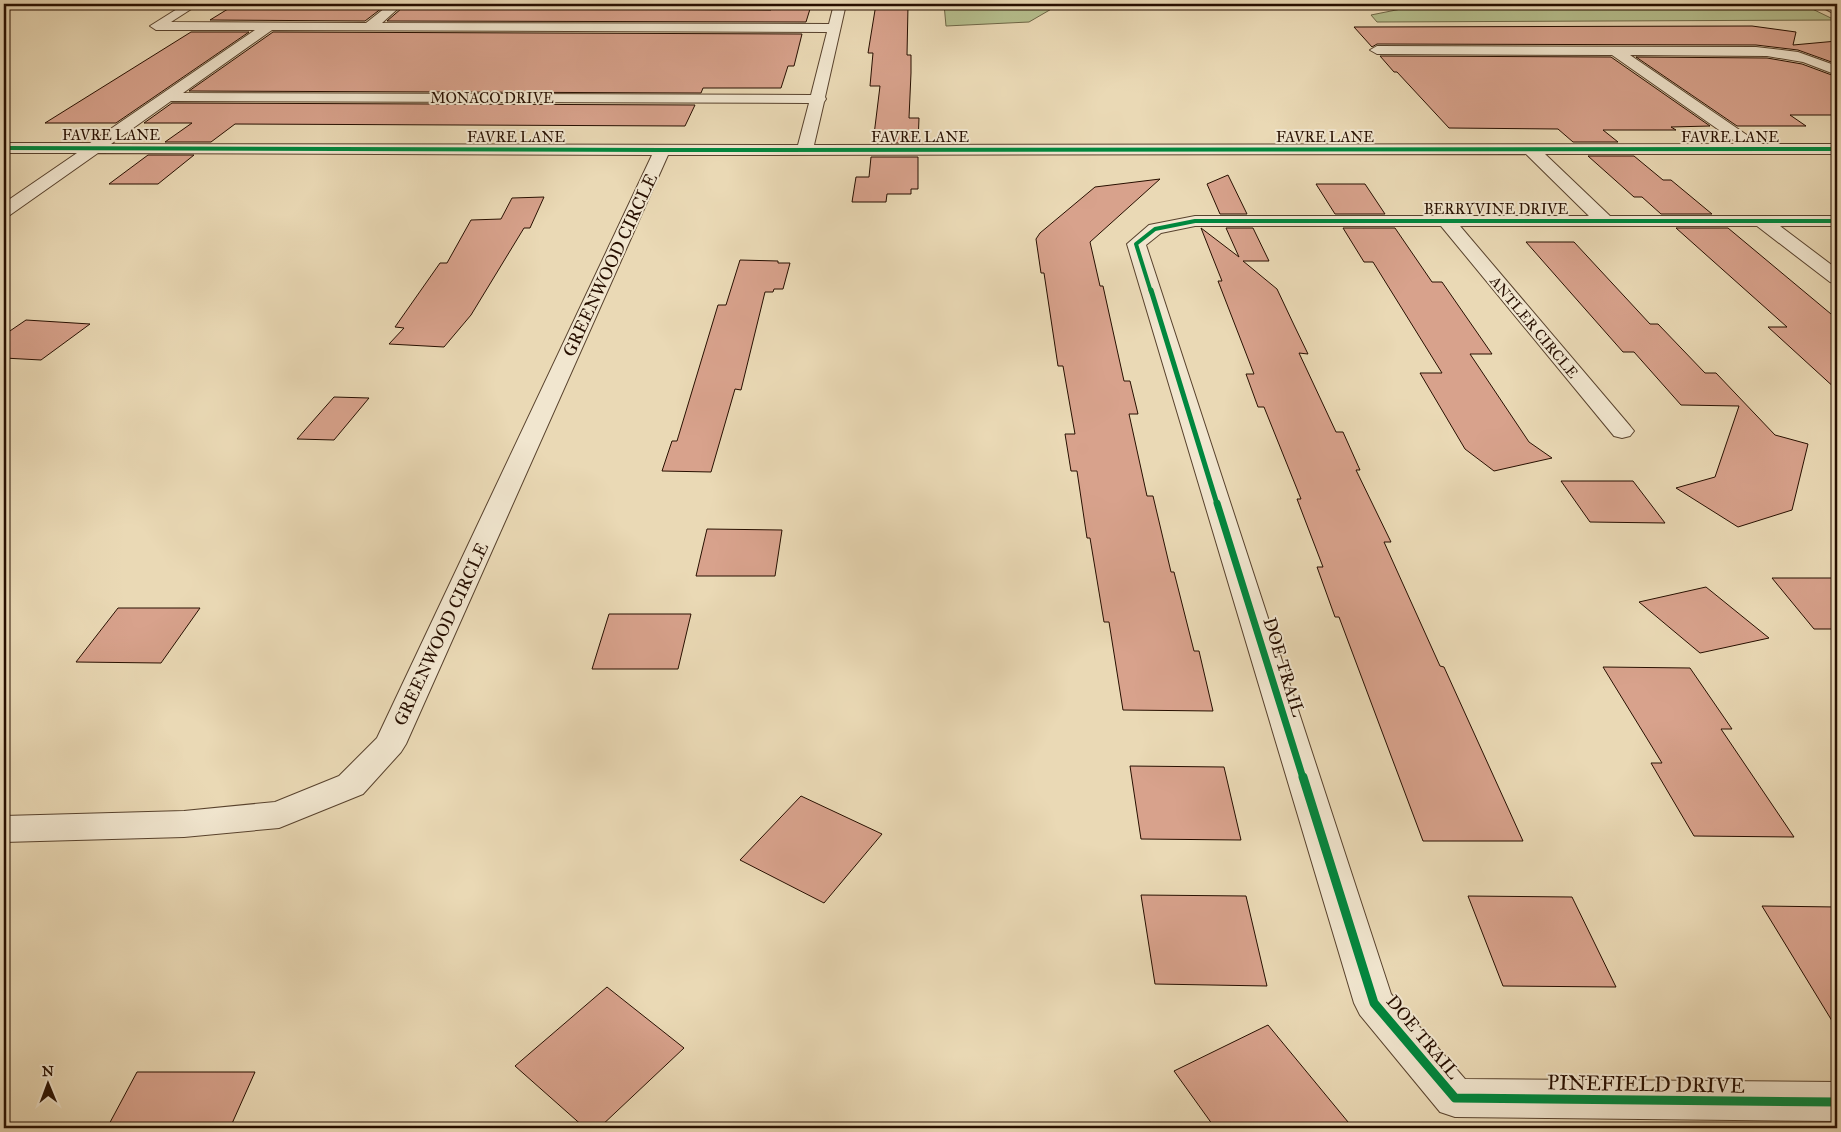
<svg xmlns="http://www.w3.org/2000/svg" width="1841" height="1132" font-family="'IM FELL Great Primer',serif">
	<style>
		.green { fill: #b6bf8e; stroke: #6e6747 }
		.building { fill: #d8a28c; stroke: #270f00 }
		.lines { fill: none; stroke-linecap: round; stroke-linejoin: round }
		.minor-casing { stroke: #58422d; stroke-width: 2 }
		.minor { fill: #f1e6cf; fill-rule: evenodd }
		.cycleway-far3-casing { stroke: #f1e6cf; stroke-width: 5.5 }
		.cycleway-far2-casing { stroke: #f1e6cf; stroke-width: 8 }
		.cycleway-far1-casing { stroke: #f1e6cf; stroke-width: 10 }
		.cycleway-casing { stroke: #f1e6cf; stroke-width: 12 }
		.cycleway-far3 { stroke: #00873e; stroke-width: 4 }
		.cycleway-far2 { stroke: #00873e; stroke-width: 5 }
		.cycleway-far1 { stroke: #00873e; stroke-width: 7 }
		.cycleway { stroke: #00873e; stroke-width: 9 }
		.labels { text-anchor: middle; stroke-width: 4; stroke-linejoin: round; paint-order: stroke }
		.far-street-label { font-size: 15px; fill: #270f00; stroke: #f1e6cf }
		.street-label { font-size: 18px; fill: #270f00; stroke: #f1e6cf }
		.near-street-label { font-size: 21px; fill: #270f00; stroke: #f1e6cf }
	</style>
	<rect width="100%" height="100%" fill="#ead9b5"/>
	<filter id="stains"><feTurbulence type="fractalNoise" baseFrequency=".004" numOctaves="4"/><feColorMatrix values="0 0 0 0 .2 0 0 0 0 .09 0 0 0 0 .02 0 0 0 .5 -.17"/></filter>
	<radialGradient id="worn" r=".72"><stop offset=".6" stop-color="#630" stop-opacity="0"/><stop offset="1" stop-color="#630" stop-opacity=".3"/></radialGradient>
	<g class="green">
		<polygon points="944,4 1060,4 1029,22 946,26"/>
		<polygon points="1426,4 1802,4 1835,20 1377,22 1371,15"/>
	</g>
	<g class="building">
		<polygon points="236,4 370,4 365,8 382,8 365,21 210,20"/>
		<polygon points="774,4 808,4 807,9 810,9 806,22 387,21 402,8 771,10"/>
		<polygon points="876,4 907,4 908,6 907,55 911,55 911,73 909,118 919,118 918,143 873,143 880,86 870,86 873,53 868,53"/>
		<polygon points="1752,26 1796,32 1793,45 1837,41 1837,64 1798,50 1756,45 1377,44 1372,47 1354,27"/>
		<polygon points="191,32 249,32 116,123 45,123"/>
		<polygon points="273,32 802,34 794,66 788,66 781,88 703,88 701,93 189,91"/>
		<polygon points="1380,56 1611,57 1710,126 1671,127 1676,130 1603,130 1618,142 1573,142 1558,129 1449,128 1397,72 1394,72"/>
		<polygon points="1636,57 1767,58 1802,64 1837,77 1837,115 1790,115 1806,126 1737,126"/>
		<polygon points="172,103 695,105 685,126 235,124 211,142 165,142 192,123 144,123"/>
		<polygon points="148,155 194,155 158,184 109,184"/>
		<polygon points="1588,156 1634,156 1663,180 1671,180 1712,214 1661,214 1642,197 1634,197"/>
		<polygon points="871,157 918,157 918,189 911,189 911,194 887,194 886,202 852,202 856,177 869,177"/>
		<polygon points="1228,175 1247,214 1220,214 1207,184"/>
		<polygon points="1160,179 1090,242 1100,286 1103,286 1124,381 1130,381 1138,414 1129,414 1147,496 1153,496 1171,572 1174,572 1194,651 1199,651 1213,711 1123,710 1109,622 1104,622 1090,538 1087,538 1077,471 1071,471 1065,434 1075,434 1063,366 1058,366 1044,273 1041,273 1036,239 1040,233 1095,187"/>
		<polygon points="1316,184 1365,184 1385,214 1335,214"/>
		<polygon points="544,197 530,228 524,228 471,315 444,347 389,344 404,328 395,327 440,263 447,263 471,220 501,219 512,198"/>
		<polygon points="1201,228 1239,257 1226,228 1253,228 1269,261 1243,261 1277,289 1294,325 1308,354 1299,353 1336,432 1343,432 1360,470 1356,470 1391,542 1384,542 1440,666 1444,667 1523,841 1423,841 1339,617 1335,617 1317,567 1323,567 1297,499 1301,499 1264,407 1258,407 1246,374 1254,374 1218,281 1222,281"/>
		<polygon points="1343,228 1395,228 1432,282 1442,282 1492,354 1470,354 1529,442 1552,458 1494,471 1465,449 1420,373 1442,373 1373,262 1364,262"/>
		<polygon points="1676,228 1728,228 1837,319 1837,390 1768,327 1787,327"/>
		<polygon points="1526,242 1574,242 1650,324 1658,324 1705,373 1716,373 1775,435 1808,444 1792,510 1738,527 1676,488 1715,477 1739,406 1681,405 1634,352 1623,352"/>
		<polygon points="740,260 778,261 778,263 790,263 783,289 774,289 773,292 765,292 741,390 735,389 711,472 662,471 672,441 677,441 718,305 726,305"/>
		<polygon points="26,320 90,324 41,360 4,358 4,335"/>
		<polygon points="334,397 369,398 334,440 297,439"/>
		<polygon points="1561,481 1633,481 1665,523 1590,522"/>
		<polygon points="707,529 782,530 775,576 696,576"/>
		<polygon points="1772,578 1837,578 1837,629 1814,629"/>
		<polygon points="1706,587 1769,638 1700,653 1639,602"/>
		<polygon points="118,608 200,608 161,663 76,662"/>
		<polygon points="609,614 691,614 678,669 592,669"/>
		<polygon points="1603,667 1690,668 1732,729 1721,729 1794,837 1694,836 1651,763 1662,763"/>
		<polygon points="1130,766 1224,767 1241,840 1141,839"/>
		<polygon points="801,796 882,834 824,903 740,860"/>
		<polygon points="1141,895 1246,896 1267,986 1155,984"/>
		<polygon points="1468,896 1572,897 1616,987 1503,986"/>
		<polygon points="1762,906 1837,907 1837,1029"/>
		<polygon points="607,987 684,1048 599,1128 585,1128 515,1066"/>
		<polygon points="1268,1025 1353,1128 1215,1128 1174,1071"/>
		<polygon points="137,1072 255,1072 230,1128 107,1128"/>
	</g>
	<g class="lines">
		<defs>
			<g id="minor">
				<path d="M 185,4 L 199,4 L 171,22 L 366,23 L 390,4 L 403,4 L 382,23 L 829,24 L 834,4 L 846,4 L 825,97 L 826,99 L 824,102 L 814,145 L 1739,144 L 1612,55 L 1377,54 L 1370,50 L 1377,46 L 1756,47 L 1798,52 L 1837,66 L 1837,75 L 1803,62 L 1767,56 L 1630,55 L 1760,144 L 1837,144 L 1837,154 L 1545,154 L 1610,216 L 1837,216 L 1837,226 L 1780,226 L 1837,269 L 1837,284 L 1830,282 L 1757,226 L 1460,226 L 1630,426 L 1634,431 L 1630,436 L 1622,438 L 1614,436 L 1441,226 L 1195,226 L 1161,233 L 1146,245 L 1391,994 L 1465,1079 L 1837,1082 L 1837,1121 L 1455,1117 L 1440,1112 L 1360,1015 L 1354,1003 L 1127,244 L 1149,225 L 1195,216 L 1589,216 L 1526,154 L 668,155 L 406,744 L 401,752 L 363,794 L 279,828 L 184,837 L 4,842 L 4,816 L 184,811 L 275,802 L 339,776 L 377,738 L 652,155 L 98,153 L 10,215 L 4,216 L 4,203 L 77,153 L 4,153 L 4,143 L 90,143 L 255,30 L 156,30 L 150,26 ZM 272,30 L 827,32 L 811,95 L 183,93 ZM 171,101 L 809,103 L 798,145 L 111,144 Z"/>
				<polygon points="1816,4 1831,4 1837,7 1837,15"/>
			</g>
		</defs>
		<use href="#minor" class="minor-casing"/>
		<use href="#minor" class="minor"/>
		<defs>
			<g id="cycleway-far3">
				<polyline points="4,148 662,150 1837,149"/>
				<polyline points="1151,292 1136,244 1155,229 1195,221 1837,221"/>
			</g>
			<polyline id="cycleway-far2" points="1151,290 1217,504"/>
			<polyline id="cycleway-far1" points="1217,503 1303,778"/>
			<polyline id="cycleway" points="1303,777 1374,1003 1455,1098 1837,1102"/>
		</defs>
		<use href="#cycleway-far3" class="cycleway-far3-casing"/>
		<use href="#cycleway-far2" class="cycleway-far2-casing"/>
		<use href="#cycleway-far1" class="cycleway-far1-casing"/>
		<use href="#cycleway" class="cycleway-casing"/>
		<use href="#cycleway-far3" class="cycleway-far3"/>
		<use href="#cycleway-far2" class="cycleway-far2"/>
		<use href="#cycleway-far1" class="cycleway-far1"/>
		<use href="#cycleway" class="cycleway"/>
	</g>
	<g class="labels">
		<g class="far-street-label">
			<text x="492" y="103">MONACO DRIVE</text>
			<text x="111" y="140">FAVRE LANE</text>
			<text x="516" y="142">FAVRE LANE</text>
			<text x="920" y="142">FAVRE LANE</text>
			<text x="1325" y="142">FAVRE LANE</text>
			<text x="1730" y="142">FAVRE LANE</text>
			<text x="1496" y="214">BERRYVINE DRIVE</text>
			<text transform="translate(1534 327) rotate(50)" y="5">ANTLER CIRCLE</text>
		</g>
		<g class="street-label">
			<text transform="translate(610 265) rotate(-65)" y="6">GREENWOOD CIRCLE</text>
			<text transform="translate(441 634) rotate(-65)" y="6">GREENWOOD CIRCLE</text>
			<text transform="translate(1284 667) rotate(73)" y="6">DOE TRAIL</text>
			<text transform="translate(1423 1037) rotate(50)" y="6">DOE TRAIL</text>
		</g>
		<g class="near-street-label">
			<text transform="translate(1646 1084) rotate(1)" y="7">PINEFIELD DRIVE</text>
		</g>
	</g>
	<rect width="1841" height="1132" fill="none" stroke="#ead9b5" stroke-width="20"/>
	<rect x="5" y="5" width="1831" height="1122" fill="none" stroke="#270f00" stroke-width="2.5"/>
	<rect x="10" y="10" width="1821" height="1112" fill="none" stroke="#270f00"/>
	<g transform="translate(48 1084) rotate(359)" stroke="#f1e6cf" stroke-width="4" paint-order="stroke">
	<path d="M0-4L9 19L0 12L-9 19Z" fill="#270f00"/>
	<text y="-8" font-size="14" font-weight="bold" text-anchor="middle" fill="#270f00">N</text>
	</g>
	<rect width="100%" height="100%" filter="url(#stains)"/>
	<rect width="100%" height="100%" fill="url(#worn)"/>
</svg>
